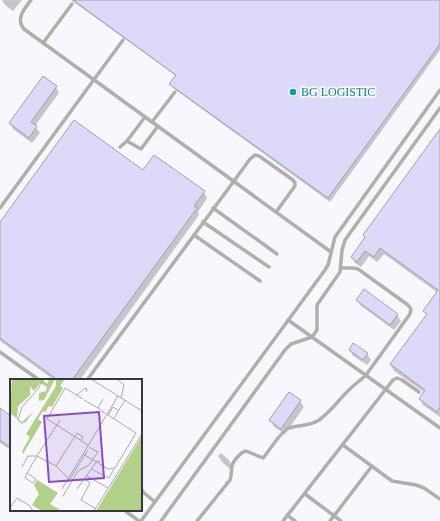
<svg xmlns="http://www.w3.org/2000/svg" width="440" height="521" font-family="'Times New Roman',serif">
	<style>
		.shadow { fill: #0003 }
		.building { fill: #dddaf9; stroke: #a1a0aa }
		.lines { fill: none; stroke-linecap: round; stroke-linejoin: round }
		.lane { stroke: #b2aeab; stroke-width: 3.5 }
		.culture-dot { fill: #0f9aa8; stroke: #f7f7fd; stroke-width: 1.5 }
		.labels { text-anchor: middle; stroke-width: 3.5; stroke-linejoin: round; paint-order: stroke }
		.culture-label { font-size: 12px; fill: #0d838f; stroke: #f7f7fd; text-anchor: start }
		.inset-road { fill: none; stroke: #aaaaaf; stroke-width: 1 }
		.view { fill: #8b4dc3; fill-opacity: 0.15; stroke: #8b4dc3; stroke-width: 2 }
		.inset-edge { fill: none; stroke: #37373b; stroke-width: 2 }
	</style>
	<rect width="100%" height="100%" fill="#f7f7fd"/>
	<g class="shadow">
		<polygon points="2,0 22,0 13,11 5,5"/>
		<polygon points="71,0 440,0 440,50 330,202 173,88 171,84 176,76"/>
		<polygon points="56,87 59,93 35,126 40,133 32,143 13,129 10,123"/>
		<polygon points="440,131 440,417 423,405 420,399 424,392 394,371 391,365 427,315 424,311 438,293 384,254 377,262 369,256 361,267 355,263 352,257"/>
		<polygon points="144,171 204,192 207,198 198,212 199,215 80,380 54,380 0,341 0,224"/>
		<polygon points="364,291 397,315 401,321 394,330 361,306 357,300"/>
		<polygon points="350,350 367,354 371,360 367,365 353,356"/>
		<polygon points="300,401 304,407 285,434 274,427 271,421"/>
		<polygon points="0,410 11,417 11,450 0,443"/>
		<polygon points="221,453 229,460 232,466 230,469 222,462 218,456"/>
	</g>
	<g class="building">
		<polygon points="73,0 440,0 440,44 328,198 169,84 176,75"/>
		<polygon points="43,76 57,86 31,122 37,126 29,138 9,123"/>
		<polygon points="74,120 143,170 154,155 205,191 194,206 197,208 72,380 58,380 0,338 0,222"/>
		<polygon points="440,129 440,407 437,412 419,399 425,390 390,364 427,314 423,311 438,290 380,248 374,257 365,251 357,262 351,257 365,237 363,235"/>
		<polygon points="364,289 398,314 390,325 356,300"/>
		<polygon points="353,343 368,353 363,360 349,350"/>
		<polygon points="289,392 301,400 281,429 269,420"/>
		<polygon points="0,408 11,416 11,448 0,440"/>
	</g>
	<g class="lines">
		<g class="lane">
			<path d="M 31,0 C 25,8 15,19 24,29 L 331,252"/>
			<polyline points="43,43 72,4"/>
			<polyline points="145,117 127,141 141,149 158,126"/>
			<polyline points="152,122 175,92"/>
			<polyline points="120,147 127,141"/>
			<polyline points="0,208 123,40"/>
			<polyline points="213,208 277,254"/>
			<polyline points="203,222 269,267"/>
			<polyline points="194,235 260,281"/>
			<polyline points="288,320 440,428"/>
			<polyline points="0,352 39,380"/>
			<polyline points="87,380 234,181 250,159 255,155 259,156 293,180 295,183 295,186 276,212"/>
			<polyline points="343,445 392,481 416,485 424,488 440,499"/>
			<polyline points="141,488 143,492 155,502"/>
			<polyline points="305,494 341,521"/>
			<polyline points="124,510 139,521"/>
			<polyline points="287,515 295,521"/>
			<polyline points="141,521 325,270 328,265 335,237 440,90"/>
			<polyline points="161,521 285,350 291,344 312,337 317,330 317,305 340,272 342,250 345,240 440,108"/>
			<path d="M 197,521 L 230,480 C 232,475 231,471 232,466 C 233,461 241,452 246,451 L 263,458 C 270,450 280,432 289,428 C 299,425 310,426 319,420 C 333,410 338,400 350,389 C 355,384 361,380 366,375 L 410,314 L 411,309 L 408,305 L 358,269 L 353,268 L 341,268"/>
			<polyline points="283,521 393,380 397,378 402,380 419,392"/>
			<polyline points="330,521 372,466"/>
		</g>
	</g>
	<circle class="culture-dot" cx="293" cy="92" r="4"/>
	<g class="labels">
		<g class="culture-label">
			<text x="301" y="96">BG LOGISTIC</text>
		</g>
	</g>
	<g transform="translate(10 379)">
		<rect width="132" height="132" fill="#f7f7fd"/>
		<path d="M 2,0 L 32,0 L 37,5 L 39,0 L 45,0 L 34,21 L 29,22 L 29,14 L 36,12 L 37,8 L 30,4 L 24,12 L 20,7 L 20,16 L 8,27 L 7,39 L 12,43 L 24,32 L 15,44 L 11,43 L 0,34 ZM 46,0 L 55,0 L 50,7 L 53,9 L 42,28 L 39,27 L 35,33 L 33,32 L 28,40 L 32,43 L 13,75 L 12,72 L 20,58 L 16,55 L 46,7 ZM 132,57 L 132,132 L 86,132 ZM 27,101 L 48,114 L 40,125 L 52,132 L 32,132 L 22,126 L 29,115 L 24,106 Z" fill="#b2d088"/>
		<path class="inset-road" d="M 81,0 L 132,32M 107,0 L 114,6 L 111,19M 67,16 L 75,9 L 77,10 L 76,13M 73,20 L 55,9 L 37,40 L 78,66M 93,20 L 88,29 L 96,35M 74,21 L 88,29M 104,39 L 115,21M 13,45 L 8,41 L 12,28 L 28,10 L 33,0M 73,75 L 98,90 L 105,89 L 126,54 L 98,36 L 103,28 L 108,31M 46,87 L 58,99M 12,88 L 18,77 L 27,77 L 50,41M 81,90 L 99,99 L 104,90M 17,94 L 26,100 L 23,104 L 15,99 L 17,94 L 27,77 L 46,87 L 67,54 L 73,58 L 71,61M 77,97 L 98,109M 75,100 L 80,104 L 71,121 L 86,130M 58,103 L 78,71M 52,110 L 108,17M 67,110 L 87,82 L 90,83M 53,117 L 68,92 L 79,86 L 88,73 L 79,68M 0,129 L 7,119 L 20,127 L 23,132M 84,132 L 132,55"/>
		<path class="view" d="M 89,33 L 94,99 L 39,103 L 34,37 Z"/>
		<rect width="132" height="132" class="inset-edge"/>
	</g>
</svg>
